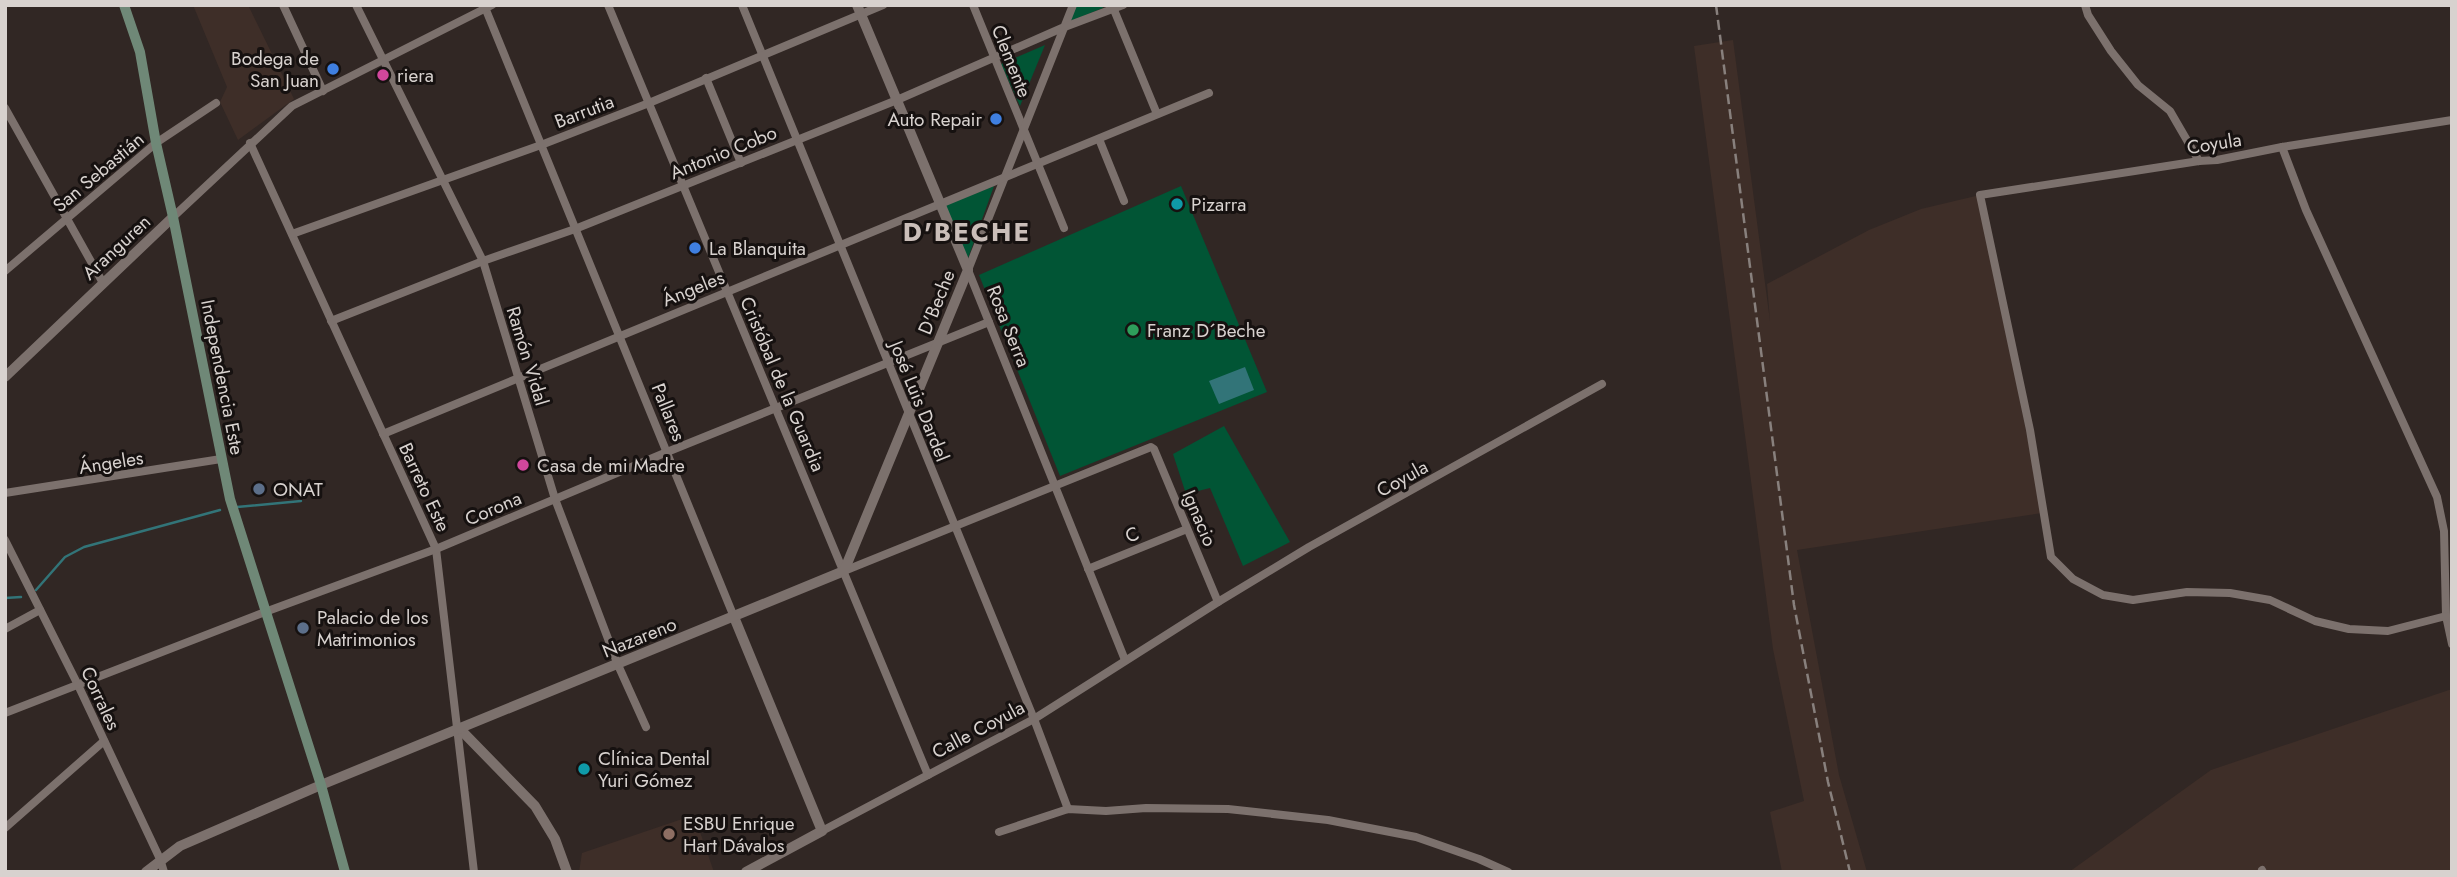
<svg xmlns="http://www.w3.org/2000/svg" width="2457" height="877" font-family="Jost,sans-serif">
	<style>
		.built { fill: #3e2e28 }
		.green { fill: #015535 }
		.water { fill: #327478 }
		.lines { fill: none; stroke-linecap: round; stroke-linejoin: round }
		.stream { stroke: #327478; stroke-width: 2.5 }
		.minor { stroke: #7c716d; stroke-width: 8 }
		.tertiary { stroke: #7c716d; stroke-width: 10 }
		.secondary { stroke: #6f8877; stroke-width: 10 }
		.rail { stroke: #88807d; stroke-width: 2.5; stroke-dasharray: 10 5; stroke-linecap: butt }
		.shop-dot { fill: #3f7fe0; stroke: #161110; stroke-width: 2.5 }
		.hotel-dot { fill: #d1479c; stroke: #161110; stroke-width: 2.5 }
		.culture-dot { fill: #0f9aa8; stroke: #161110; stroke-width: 2.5 }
		.leisure-dot { fill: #2e9e5b; stroke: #161110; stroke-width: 2.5 }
		.service-dot { fill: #5c6f8a; stroke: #161110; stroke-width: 2.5 }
		.education-dot { fill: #8d6e63; stroke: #161110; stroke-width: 2.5 }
		.labels { text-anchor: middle; stroke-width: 6; stroke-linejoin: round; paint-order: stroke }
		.poi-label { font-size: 19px; fill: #d8d2cf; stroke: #161110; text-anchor: start }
		.street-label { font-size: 19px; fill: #d8d2cf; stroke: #161110 }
		.district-label { font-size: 26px; font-weight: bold; letter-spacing: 2px; fill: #cabeb9; stroke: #161110 }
	</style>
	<rect width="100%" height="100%" fill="#312724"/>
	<g class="built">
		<polygon points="193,5 248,5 294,99 238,140 220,102 227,87"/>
		<polygon points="1733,40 1770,321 1767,284 1869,230 1921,209 1980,195 2042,513 1797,550 1839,775 1867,872 1782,872 1770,812 1804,801 1773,649 1694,46"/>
		<polygon points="2452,689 2452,872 2069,872 2211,770"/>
		<polygon points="694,815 714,872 579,872 582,853"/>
	</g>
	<g class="green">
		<polygon points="1075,5 1102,5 1103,8 1068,22"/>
		<polygon points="1045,45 1020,106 1001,64"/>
		<polygon points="994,186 967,261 944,206"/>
		<polygon points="1181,186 1267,392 1060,476 979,275"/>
		<polygon points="1224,426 1290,542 1243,566 1210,488 1186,494 1173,454"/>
	</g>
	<polygon class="water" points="1245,367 1254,390 1219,404 1209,381"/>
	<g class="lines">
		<g class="stream">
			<polyline points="237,507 301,501"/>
			<polyline points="36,590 65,557 84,547 220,510"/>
			<polyline points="5,598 21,597"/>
		</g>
		<g class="minor">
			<polyline points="283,5 323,91"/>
			<polyline points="356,5 483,261 555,499 618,665 646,727"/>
			<polyline points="484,5 734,617"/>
			<polyline points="608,5 928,775"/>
			<polyline points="742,5 1034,719 1068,809"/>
			<polyline points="973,5 1064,228"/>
			<polyline points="1073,5 968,270 1125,660"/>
			<polyline points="1112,5 1157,114"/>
			<polyline points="2085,5 2088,15 2111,51 2138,85 2170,111 2199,161"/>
			<polyline points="706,78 741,163"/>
			<polyline points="5,108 103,283"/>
			<polyline points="1099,139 1124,201"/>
			<polyline points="250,143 436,549 474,872"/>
			<polyline points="2282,147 2306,210 2437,497 2444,531 2446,616 2452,644"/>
			<polyline points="173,217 292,106 492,5"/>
			<polyline points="292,234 541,145 649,103 883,5"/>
			<polyline points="5,271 156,143 216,103"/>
			<polyline points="331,321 483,261 575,229 897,100 1062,28 1123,5"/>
			<polyline points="383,434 1209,93"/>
			<polyline points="5,493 221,459"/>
			<polyline points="5,540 78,685 160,859 164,872"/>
			<polyline points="1088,569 1187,529"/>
			<polyline points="844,571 1151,447 1154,449 1218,602"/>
			<polyline points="2446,616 2388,631 2349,629 2315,621 2270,600 2230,593 2187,592 2133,600 2103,595 2073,579 2051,557 2030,430 1980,195 2199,161 2217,160 2282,147 2452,120"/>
			<polyline points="5,629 40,610"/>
			<polyline points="5,713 265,612 436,549 667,452 989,322"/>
			<polyline points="5,828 104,741"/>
			<polyline points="822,831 1034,719 1218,602 1309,547 1602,384"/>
			<polyline points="999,832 1068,809 1106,811 1146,808 1228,809 1328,820 1416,837 1479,859 1508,872"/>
			<polyline points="2262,870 2263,872"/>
		</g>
		<g class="tertiary">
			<polyline points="5,377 173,217"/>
			<polyline points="734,617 822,831 746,872"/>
			<polyline points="458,727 535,806 555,839 567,872"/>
			<polyline points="146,872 180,846 321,785 844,571 968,270 857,5"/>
		</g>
		<polyline class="secondary" points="124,5 140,52 156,143 173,217 230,499 321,785 345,872"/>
		<polyline class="rail" points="1716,5 1794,605 1828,782 1850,872"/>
	</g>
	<g class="shop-dot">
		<circle cx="333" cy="69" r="7"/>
		<circle cx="996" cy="119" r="7"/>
		<circle cx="695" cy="248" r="7"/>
	</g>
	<g class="hotel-dot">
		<circle cx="383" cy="75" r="7"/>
		<circle cx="523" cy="465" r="7"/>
	</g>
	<g class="culture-dot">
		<circle cx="1177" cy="204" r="7"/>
		<circle cx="584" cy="769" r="7"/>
	</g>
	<circle class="leisure-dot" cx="1133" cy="330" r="7"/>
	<g class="service-dot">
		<circle cx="259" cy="489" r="7"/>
		<circle cx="303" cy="628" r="7"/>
	</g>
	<circle class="education-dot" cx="669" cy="834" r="7"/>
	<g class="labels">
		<g class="poi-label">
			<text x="319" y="65" text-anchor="end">Bodega de<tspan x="319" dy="22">San Juan</tspan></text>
			<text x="397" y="82">riera</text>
			<text x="982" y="126" text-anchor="end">Auto Repair</text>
			<text x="1191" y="211">Pizarra</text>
			<text x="709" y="255">La Blanquita</text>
			<text x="1147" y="337">Franz D´Beche</text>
			<text x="537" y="472">Casa de mi Madre</text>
			<text x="273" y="496">ONAT</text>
			<text x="317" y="624">Palacio de los<tspan x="317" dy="22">Matrimonios</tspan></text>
			<text x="598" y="765">Clínica Dental<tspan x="598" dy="22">Yuri Gómez</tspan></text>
			<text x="683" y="830">ESBU Enrique<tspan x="683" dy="22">Hart Dávalos</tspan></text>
		</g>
		<g class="street-label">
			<text transform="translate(1012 61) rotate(68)" y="7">Clemente</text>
			<text transform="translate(584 111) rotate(-21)" y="7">Barrutia</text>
			<text transform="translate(2214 143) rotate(-9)" y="7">Coyula</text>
			<text transform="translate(723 152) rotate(-22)" y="7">Antonio Cobo</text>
			<text transform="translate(98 172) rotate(-40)" y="7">San Sebastián</text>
			<text transform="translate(116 247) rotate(-43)" y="7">Aranguren</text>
			<text transform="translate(693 288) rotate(-22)" y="7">Ángeles</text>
			<text transform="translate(936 302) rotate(-68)" y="7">D'Beche</text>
			<text transform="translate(1009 326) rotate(68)" y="7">Rosa Serra</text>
			<text transform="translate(528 356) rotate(73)" y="7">Ramón Vidal</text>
			<text transform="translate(223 377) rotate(79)" y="7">Independencia Este</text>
			<text transform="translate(783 384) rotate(67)" y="7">Cristóbal de la Guardia</text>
			<text transform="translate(920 401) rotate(68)" y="7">José Luis Dardel</text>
			<text transform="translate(669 412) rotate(68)" y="7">Pallares</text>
			<text transform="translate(111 462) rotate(-9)" y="7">Ángeles</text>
			<text transform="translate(1402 478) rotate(-29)" y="7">Coyula</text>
			<text transform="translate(425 487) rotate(65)" y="7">Barreto Este</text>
			<text transform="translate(493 508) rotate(-23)" y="7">Corona</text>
			<text transform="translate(1200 518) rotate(67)" y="7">Ignacio</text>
			<text transform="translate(1132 534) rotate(-22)" y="7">C</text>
			<text transform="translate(639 637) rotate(-22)" y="7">Nazareno</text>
			<text transform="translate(101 698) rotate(65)" y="7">Corrales</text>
			<text transform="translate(978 729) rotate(-28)" y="7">Calle Coyula</text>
		</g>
		<g class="district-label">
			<text x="967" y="241">D'BECHE</text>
		</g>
	</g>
	<rect width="2457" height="877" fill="none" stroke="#d8d2cf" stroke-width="14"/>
</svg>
